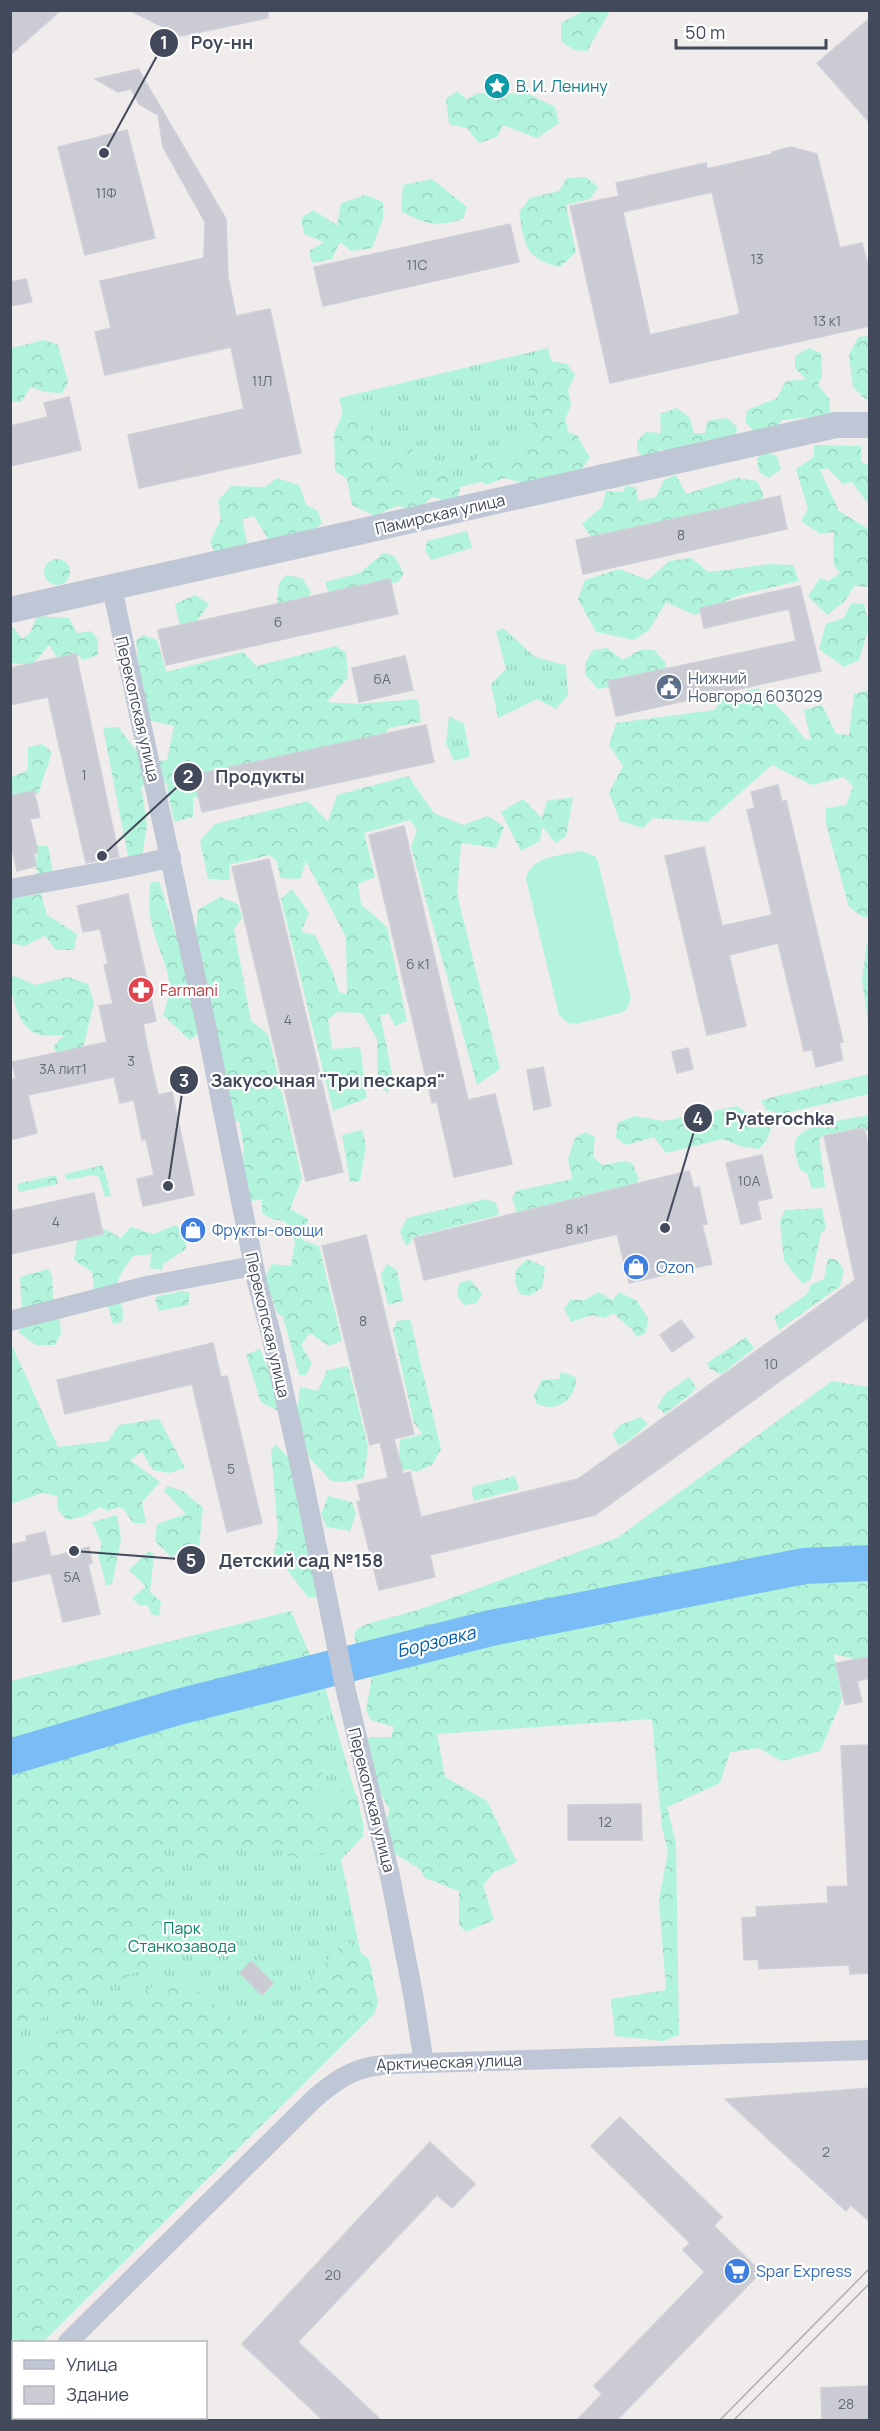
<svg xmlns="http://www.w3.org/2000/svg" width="880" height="2431" font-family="Manrope,sans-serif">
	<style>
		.grass { fill: url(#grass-tufts) }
		.forest { fill: url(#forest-crowns) }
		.garden { fill: #b2f3dc }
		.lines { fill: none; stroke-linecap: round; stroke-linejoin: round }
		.river { stroke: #7abcf5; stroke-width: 36 }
		.building { fill: #cbcbd4; stroke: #cecfd8; stroke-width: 1.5; fill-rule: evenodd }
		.minor { stroke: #bfc6d5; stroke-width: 20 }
		.tertiary { stroke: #bfc6d5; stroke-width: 26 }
		.tram { stroke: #adaeb7; stroke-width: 1.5 }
		.labels { text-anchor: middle; stroke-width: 4.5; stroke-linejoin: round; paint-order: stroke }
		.number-label { font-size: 14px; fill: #646a79 }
		.culture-label { font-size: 16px; fill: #0d838f; stroke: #fff; text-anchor: start }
		.street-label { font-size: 16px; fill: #42495b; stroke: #fff }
		.service-label { font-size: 16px; fill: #4e5e75; stroke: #fff; text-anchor: start }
		.health-label { font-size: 16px; fill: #be3a42; stroke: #fff; text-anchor: start }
		.shop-label { font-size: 16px; fill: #366cbe; stroke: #fff; text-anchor: start }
		.park-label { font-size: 16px; fill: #0c8366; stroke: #fff }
		.water-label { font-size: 18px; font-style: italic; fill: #005eb0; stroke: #fff }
		.leader { fill: none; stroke: #42495b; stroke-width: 2 }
		.callout-dot { fill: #42495b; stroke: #fff; stroke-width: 2 }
		.mark-label { font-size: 18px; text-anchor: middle; font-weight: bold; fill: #fff }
		.callout-label { font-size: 18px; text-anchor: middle; font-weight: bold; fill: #42495b; stroke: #fff; stroke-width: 4.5; stroke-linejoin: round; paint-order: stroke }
	</style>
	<defs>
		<pattern id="grass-tufts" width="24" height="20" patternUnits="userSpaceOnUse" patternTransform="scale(1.5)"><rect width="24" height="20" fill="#b2f3dc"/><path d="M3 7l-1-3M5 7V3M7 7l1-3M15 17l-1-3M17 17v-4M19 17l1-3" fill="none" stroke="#9ad2bf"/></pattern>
		<pattern id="forest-crowns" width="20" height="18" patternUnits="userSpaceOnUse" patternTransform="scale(1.5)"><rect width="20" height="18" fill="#b2f3dc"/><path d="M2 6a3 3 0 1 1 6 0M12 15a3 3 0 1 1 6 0" fill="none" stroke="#9ad2bf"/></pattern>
	</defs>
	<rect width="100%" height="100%" fill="#efeceb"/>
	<g class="grass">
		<polygon points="548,348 575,459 366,510 339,398"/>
		<polygon points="503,628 535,657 566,665 568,695 556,709 537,699 498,718 491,684 506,669 496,631"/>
		<polygon points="449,716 464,724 470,757 454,761 446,743"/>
		<polygon points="325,1687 363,1822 363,1836 341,1860 369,1993 11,2346 11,1775"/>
	</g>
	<g class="forest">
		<polygon points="583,11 610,11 587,51 574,50 561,41 561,23"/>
		<polygon points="457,91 466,99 478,93 529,94 555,107 559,123 537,138 503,125 497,137 479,143 467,128 449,124 446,99"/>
		<path d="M 586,177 L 598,187 L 590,199 L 566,205 L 576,252 L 560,267 C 524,259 525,245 519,212 L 530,198 L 559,191 L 567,178 Z"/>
		<path d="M 432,179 L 467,207 L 463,219 C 437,227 426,225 401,211 L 403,185 Z"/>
		<polygon points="366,195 383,202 383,219 372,248 351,251 340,242 332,259 312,263 309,251 324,242 304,234 301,218 313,210 337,225 341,203"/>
		<polygon points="869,336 869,399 865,399 853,387 849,355 858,337"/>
		<polygon points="44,340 58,345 68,382 62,393 45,392 31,387 21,402 11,402 11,348"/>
		<polygon points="809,348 821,353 822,376 818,385 829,399 831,415 782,420 778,425 755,432 745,422 747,410 777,398 786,381 806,379 795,368 795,356"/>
		<polygon points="538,359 567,364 575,375 568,390 571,404 561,431 577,435 590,458 579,472 563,473 527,484 504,478 486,485 469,471 479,454 507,456 523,448 536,411 527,394 535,385 527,366"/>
		<polygon points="348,402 357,402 371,428 378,455 412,449 418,459 405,480 423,487 437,474 456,475 460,489 457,499 443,500 432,497 418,509 396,506 375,516 352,505 347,479 335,471 334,433"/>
		<path d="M 677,408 L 690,418 L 694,433 L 705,433 L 707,421 L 727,418 L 737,427 L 735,442 L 716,446 L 709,439 C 693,455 681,460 660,449 L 655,459 L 646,459 L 637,451 L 637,441 L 646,432 L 661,433 L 660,414 Z"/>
		<polygon points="814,445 861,446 861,462 869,465 869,505 852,482 843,484 827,468 820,470 839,511 870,530 869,587 854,586 845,601 827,615 808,596 820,578 828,581 840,573 834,565 833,532 820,534 801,521 808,509 796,469 814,457"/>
		<polygon points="763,453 776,455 781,469 769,478 759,472 757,458"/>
		<polygon points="676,475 686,494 737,478 757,481 764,496 739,519 593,540 582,524 602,507 606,491 623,492 626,486 636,487 638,501 656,497 664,480"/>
		<polygon points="277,478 299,485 306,505 318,511 322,523 302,543 273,547 254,516 242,519 247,542 232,556 215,554 210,541 221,519 218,501 231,486 265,487"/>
		<polygon points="467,531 472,548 431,560 425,550 427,541"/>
		<polygon points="383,553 394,556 404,573 398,582 330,596 325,582 360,573"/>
		<polygon points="691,558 708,572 769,564 793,565 799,581 740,595 695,615 666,602 649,630 634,640 596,632 578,599 585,580 619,569 648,580 669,561"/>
		<circle cx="57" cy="572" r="13"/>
		<polygon points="286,575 302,578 311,592 298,615 287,617 277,601 279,583"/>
		<polygon points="195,595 209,604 191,629 181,631 175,604"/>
		<polygon points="851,603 864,604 869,626 859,660 844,667 819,649 826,624 844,618"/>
		<polygon points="37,616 69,618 77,633 91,631 98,640 98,655 84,660 74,653 71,659 58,659 49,645 31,666 16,663 11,664 11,628 14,628 22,639 30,633"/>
		<polygon points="143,635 157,640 166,672 243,652 256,666 336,646 346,653 348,677 327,702 358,704 418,699 421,722 389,728 371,751 206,803 193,796 193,817 174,822 166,782 141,786 147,825 142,856 128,856 103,728 118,727 146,763 167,760 174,726 144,719 136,640"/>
		<polygon points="607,648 623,660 640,650 654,650 665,662 667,673 639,685 624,675 617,686 598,689 585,674 585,663 593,650"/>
		<polygon points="758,688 785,714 805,739 811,740 804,710 822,705 836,734 849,735 854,694 869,690 869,918 863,917 849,907 826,824 826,808 846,805 853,787 844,777 812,785 772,765 707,822 653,818 643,828 620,821 609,793 623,766 609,745 616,723 714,710 725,696"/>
		<polygon points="42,744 52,752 38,794 27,795 11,808 11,777 28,770 28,747"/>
		<polygon points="408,776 434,813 463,825 488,816 504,827 496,848 461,843 457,894 500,1069 477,1085 411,847 417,830 410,820 364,833 375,877 358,884 361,904 387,927 407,1021 395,1026 389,1014 380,1015 394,1083 387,1093 378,1083 377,1039 362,1013 337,1012 328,1020 332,1049 360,1047 367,1098 333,1111 281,899 292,889 309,913 301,932 315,935 332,970 339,992 347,994 346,937 306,861 300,879 280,878 277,861 269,855 229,865 230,880 208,879 200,841 215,824 308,801 328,822 337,795"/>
		<polygon points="573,797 566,836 556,843 542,827 540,841 521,851 501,812 523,799 542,818 547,801"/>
		<polygon points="37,846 48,846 53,872 44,883 36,868"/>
		<path d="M 159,881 L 178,941 L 194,944 L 198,910 L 220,897 L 238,904 L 242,918 L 234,929 L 251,1021 L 268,1034 L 302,1178 L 290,1209 L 308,1219 L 302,1240 L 319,1246 L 342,1341 L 329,1346 L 310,1333 L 301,1345 L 312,1363 L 306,1375 L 299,1375 L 283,1317 L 277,1313 L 265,1278 L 272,1264 L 291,1266 L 295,1242 L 285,1221 L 272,1219 L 262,1213 L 262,1199 L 247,1202 L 240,1174 L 244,1149 L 239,1121 L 231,1122 L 199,1033 L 190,1040 L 163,1015 C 178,974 161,963 152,925 C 148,912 150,896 150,883 Z"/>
		<polygon points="41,894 47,915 77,934 74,950 56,950 45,936 24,946 11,943 10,898"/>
		<polygon points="869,941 869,1029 862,980 867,942"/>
		<path d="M 14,976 L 35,985 L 68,977 L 88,984 L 94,1002 L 82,1053 L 61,1060 L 53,1047 L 64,1035 C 55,1035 42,1037 35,1033 C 17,1025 11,994 10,977 Z"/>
		<polygon points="869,1074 869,1094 780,1114 766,1110 761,1100"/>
		<polygon points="737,1106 771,1128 767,1140 759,1149 740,1146 723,1139 666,1153 654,1137 626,1145 616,1138 617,1123 635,1116 663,1121"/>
		<path d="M 869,1115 L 869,1136 L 865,1127 L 824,1135 L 819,1139 L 825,1187 L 812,1189 L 807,1173 L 800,1170 C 798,1162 793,1150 795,1142 C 800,1123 852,1119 869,1115 Z"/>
		<polygon points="362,1130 366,1145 360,1181 350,1182 342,1135"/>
		<polygon points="585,1132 595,1137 593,1157 602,1165 625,1161 632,1163 639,1178 633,1191 619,1194 616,1188 517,1212 512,1199 516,1191 572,1179 568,1159 575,1138"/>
		<polygon points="103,1165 111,1196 105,1197 99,1177 92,1175 67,1180 65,1174"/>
		<polygon points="56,1175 58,1184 19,1192 17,1184"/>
		<polygon points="486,1199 496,1203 499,1215 413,1237 411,1242 406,1246 400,1232 407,1218"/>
		<polygon points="822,1208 826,1229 821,1233 811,1279 803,1284 784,1261 780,1221 785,1210"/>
		<path d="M 176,1225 L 185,1234 L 186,1249 L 163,1264 L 162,1270 L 150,1268 L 151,1254 L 133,1256 C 124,1269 112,1282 119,1299 C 123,1308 124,1312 122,1322 L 113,1324 L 107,1303 L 94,1289 L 92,1272 L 74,1260 L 78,1234 L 105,1229 L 121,1238 L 131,1227 L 154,1234 Z"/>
		<polygon points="828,1258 837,1260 844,1270 840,1286 779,1330 774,1317 807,1294 811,1285 824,1279"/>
		<polygon points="527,1259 545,1267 542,1288 529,1296 520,1294 515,1283 516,1270"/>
		<polygon points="387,1264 397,1270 403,1301 388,1305 381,1274"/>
		<polygon points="48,1269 52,1275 53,1300 59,1310 61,1333 55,1345 36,1345 19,1333 22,1311 20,1277"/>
		<polygon points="470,1280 482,1293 477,1303 464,1305 457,1295 459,1283"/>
		<polygon points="183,1291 190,1293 188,1305 159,1311 155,1299 158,1296"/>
		<path d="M 599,1292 L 612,1300 L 619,1292 L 637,1301 L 648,1318 L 646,1333 L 637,1337 C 632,1326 622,1323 614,1313 L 604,1318 L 592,1315 L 571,1322 L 564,1309 L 570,1300 L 585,1300 Z"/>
		<polygon points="410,1319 441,1449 432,1465 416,1472 410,1469 398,1471 400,1440 423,1434 414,1423 393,1330 397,1321"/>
		<polygon points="746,1337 754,1348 722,1374 710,1369 707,1363"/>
		<polygon points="10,1341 58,1447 108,1441 119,1425 159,1419 185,1468 169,1473 153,1470 142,1452 130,1460 160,1482 142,1502 146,1523 133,1523 124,1509 118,1507 108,1511 100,1507 82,1517 67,1520 58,1510 57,1496 42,1493 11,1504"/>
		<polygon points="260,1349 279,1394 278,1411 261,1402 246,1355"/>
		<polygon points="348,1366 368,1446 364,1478 345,1482 331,1481 309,1457 302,1431 296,1422 300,1387 318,1391 327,1370"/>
		<path d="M 561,1372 L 576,1377 C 577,1391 567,1406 551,1407 C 546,1407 540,1405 536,1404 L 534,1395 L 542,1380 L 559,1379 Z"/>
		<polygon points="689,1377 696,1387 692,1393 665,1414 657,1407 666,1393"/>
		<polygon points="832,1381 869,1387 869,1658 863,1661 834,1654 842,1700 820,1751 781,1761 759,1748 730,1752 720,1783 667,1807 676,1844 679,2035 663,2041 615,2036 611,1999 666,1990 659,1900 668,1852 662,1828 652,1719 437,1734 445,1777 487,1801 517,1862 494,1872 483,1885 494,1920 466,1932 459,1925 459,1891 425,1878 420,1869 392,1852 384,1825 390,1810 371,1776 363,1745 370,1737 391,1737 394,1727 371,1720 366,1710 374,1664 364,1650 358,1657 354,1633 360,1627 370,1623 418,1610 617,1538"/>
		<polygon points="641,1417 648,1424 632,1438 619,1446 612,1434 620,1425"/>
		<polygon points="275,1444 294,1463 317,1597 308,1597 274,1553 278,1532 271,1451"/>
		<polygon points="515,1476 519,1489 474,1501 471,1487"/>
		<polygon points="167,1486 183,1491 203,1508 199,1546 171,1557 155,1541 157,1524 186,1514 164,1491"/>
		<polygon points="328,1496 352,1502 356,1514 350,1531 327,1527 321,1515"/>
		<polygon points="117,1515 121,1539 112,1584 106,1585 98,1555 102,1544 92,1522"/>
		<polygon points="149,1551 154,1554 150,1592 161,1602 159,1616 151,1614 148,1605 139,1605 132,1598 146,1586 129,1570"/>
		<polygon points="291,1611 314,1664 323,1709 323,1735 327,1749 315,1806 331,1805 334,1795 350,1783 358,1798 363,1836 340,1852 292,1859 270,1841 230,1851 222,1865 190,1861 178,1843 162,1843 170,1956 11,2033 11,1681"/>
		<polygon points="346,1940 369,1959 378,2003 374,2014 43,2342 14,2342 13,2371 11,2374 11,2056 177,1975 256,2037"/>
	</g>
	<path class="garden" d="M 581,851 L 595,856 L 598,862 L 631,998 L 626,1010 L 620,1013 L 576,1024 L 568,1023 L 559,1015 L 526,879 C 531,855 561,856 581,851 Z"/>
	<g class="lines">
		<polyline class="river" points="10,1757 178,1707 491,1628 804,1566 870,1563"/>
	</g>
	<g class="building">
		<polygon points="10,10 61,10 10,55"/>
		<polygon points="129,10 268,10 268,18 181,36"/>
		<polygon points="870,18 870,123 817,63"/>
		<polygon points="138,69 226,219 228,277 236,316 270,309 301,453 139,488 128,435 244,409 231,347 105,375 95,332 111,328 100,281 204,258 205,222 163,147 158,115 139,104 131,89 118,92 95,79"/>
		<polygon points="127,130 155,238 85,255 58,147"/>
		<path d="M 791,147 L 817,154 L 840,248 L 862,243 L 870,273 L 870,326 L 610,383 L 570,206 L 619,196 L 616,183 L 706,163 L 707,169 L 772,154 L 772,152 ZM 712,192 L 740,314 L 650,335 L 623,212 Z"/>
		<polygon points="510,224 519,262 323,306 314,267"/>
		<polygon points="26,279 32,302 10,306 10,282"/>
		<polygon points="69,397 81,450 10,466 10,426 48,417 44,403"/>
		<polygon points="780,496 787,529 583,574 576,540"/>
		<polygon points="390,579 398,614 166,665 158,630"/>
		<polygon points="800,586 821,671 616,716 608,681 796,641 789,609 704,628 700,608"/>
		<polygon points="76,654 119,857 86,863 48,697 10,705 10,668"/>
		<polygon points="405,656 413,690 359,702 352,668"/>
		<polygon points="426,725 434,762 202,812 194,775"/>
		<polygon points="778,785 782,802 786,800 843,1042 839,1043 843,1060 816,1067 812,1050 804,1051 778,943 729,955 746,1026 707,1035 665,856 704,847 722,926 772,915 747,810 755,808 751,792"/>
		<polygon points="34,791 40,817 30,819 38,852 34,853 36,866 17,871 13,852 10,852 10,796"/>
		<polygon points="404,826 468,1100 495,1094 512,1164 454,1177 437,1102 432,1103 369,835"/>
		<polygon points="269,859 343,1172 306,1181 232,867"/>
		<polygon points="128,894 156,1021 143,1024 147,1046 158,1095 172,1092 194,1195 143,1206 137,1179 154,1175 146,1139 142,1140 134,1100 120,1103 114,1077 28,1095 37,1133 10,1140 10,1079 16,1079 12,1062 107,1042 99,1006 113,1004 104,965 108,964 100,929 83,932 77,906"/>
		<polygon points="688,1048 693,1069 677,1073 672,1052"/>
		<polygon points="543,1067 551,1106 534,1110 527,1070"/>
		<polygon points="864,1128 870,1152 870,1316 595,1515 430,1555 435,1577 379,1590 357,1502 361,1501 357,1485 388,1478 380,1442 370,1445 322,1246 366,1235 414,1434 394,1439 403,1474 410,1472 421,1517 578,1479 855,1280 824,1136"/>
		<polygon points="762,1155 772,1198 757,1201 761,1219 741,1224 726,1163"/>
		<polygon points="689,1171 694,1188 699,1187 707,1224 702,1225 712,1264 629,1283 617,1234 424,1280 414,1238"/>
		<polygon points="94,1193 103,1234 10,1254 10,1211"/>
		<polygon points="681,1320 694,1337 672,1352 660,1335"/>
		<polygon points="213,1343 221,1377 227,1376 262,1523 227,1532 192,1384 65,1414 57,1380"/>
		<polygon points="45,1532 51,1557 89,1547 92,1563 88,1564 100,1614 63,1622 51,1573 10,1582 10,1545 27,1541 26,1536"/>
		<polygon points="870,1657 870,1678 857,1681 862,1702 845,1705 836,1663"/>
		<polygon points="870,1745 870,1973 850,1974 849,1965 759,1969 758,1959 744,1960 742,1918 757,1917 756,1907 828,1903 827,1887 848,1886 841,1746"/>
		<polygon points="641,1804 642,1840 568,1840 568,1805"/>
		<polygon points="251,1961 273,1983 262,1995 240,1973"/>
		<polygon points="870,2088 870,2222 851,2205 846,2211 725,2099"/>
		<polygon points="620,2117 722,2217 714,2226 761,2272 616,2421 576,2421 602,2394 594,2386 705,2272 683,2250 690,2243 591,2146"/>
		<polygon points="430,2142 475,2184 452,2208 437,2195 298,2342 382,2421 324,2421 242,2344"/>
		<polygon points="870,2386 870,2421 822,2421 821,2388"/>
	</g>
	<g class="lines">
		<g class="minor">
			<polyline points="112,588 207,1030 257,1282 271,1334 304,1484 346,1691 390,1876 413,1994 424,2063"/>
			<path d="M 10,889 C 64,878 118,871 171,857"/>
			<polyline points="10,1321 147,1286 253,1266"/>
			<path d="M 68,2342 L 314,2099 C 354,2063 372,2065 424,2063 L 870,2050"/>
			<polyline points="10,2398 14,2395"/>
		</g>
		<polyline class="tertiary" points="10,610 836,425 870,425"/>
		<g class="tram">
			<polyline points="720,2420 870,2268"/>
			<polyline points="734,2420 870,2283"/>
		</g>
	</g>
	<defs>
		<symbol id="sight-disc" viewBox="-11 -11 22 22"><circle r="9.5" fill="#0f9aa8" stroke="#fff"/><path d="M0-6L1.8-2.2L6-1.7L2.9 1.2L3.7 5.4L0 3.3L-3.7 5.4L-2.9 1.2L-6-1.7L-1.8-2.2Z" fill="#fff"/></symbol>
		<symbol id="civic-disc" viewBox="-11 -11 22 22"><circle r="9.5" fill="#5c6f8a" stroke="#fff"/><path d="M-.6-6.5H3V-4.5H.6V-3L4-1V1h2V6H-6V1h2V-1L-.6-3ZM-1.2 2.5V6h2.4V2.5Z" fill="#fff"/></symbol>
		<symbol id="pharmacy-disc" viewBox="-11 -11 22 22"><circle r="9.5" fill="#e0444e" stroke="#fff"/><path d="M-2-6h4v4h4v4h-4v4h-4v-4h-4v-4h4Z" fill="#fff"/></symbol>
		<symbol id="shop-disc" viewBox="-11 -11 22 22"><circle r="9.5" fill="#3f7fe0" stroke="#fff"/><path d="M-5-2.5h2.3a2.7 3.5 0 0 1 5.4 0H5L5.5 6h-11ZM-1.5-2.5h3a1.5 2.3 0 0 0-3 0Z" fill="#fff"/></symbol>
		<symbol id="supermarket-disc" viewBox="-11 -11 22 22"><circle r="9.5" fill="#3f7fe0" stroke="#fff"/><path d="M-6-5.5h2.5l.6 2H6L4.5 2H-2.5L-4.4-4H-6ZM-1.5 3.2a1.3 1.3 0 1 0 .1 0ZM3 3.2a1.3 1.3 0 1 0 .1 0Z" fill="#fff"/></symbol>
	</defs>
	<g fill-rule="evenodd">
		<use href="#sight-disc" x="482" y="71" width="30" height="30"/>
		<use href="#civic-disc" x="654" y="672" width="30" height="30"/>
		<use href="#pharmacy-disc" x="126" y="975" width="30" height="30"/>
		<use href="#shop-disc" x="178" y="1215" width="30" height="30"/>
		<use href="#shop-disc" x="621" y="1252" width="30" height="30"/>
		<use href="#supermarket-disc" x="722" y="2256" width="30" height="30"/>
	</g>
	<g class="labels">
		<g class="number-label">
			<text x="106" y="198">11Ф</text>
			<text x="757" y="264">13</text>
			<text x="417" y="270">11С</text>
			<text x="827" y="326">13 к1</text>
			<text x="262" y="386">11Л</text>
			<text x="681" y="540">8</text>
			<text x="278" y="627">6</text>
			<text x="382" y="684">6А</text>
			<text x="84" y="780">1</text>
			<text x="418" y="969">6 к1</text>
			<text x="288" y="1025">4</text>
			<text x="131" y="1066">3</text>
			<text x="63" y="1074">3А лит1</text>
			<text x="749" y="1186">10А</text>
			<text x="56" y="1227">4</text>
			<text x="577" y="1234">8 к1</text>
			<text x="363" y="1326">8</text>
			<text x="771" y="1369">10</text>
			<text x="231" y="1474">5</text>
			<text x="72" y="1582">5А</text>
			<text x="605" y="1827">12</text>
			<text x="826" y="2157">2</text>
			<text x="333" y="2280">20</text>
			<text x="846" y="2409">28</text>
		</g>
		<g class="culture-label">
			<text x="516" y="92">В. И. Ленину</text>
		</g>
		<g class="street-label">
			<text transform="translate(440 514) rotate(-13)" y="6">Памирская улица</text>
			<text transform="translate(138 709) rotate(77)" y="6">Перекопская улица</text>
			<text transform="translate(268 1325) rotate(77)" y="6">Перекопская улица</text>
			<text transform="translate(372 1800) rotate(76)" y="6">Перекопская улица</text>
			<text transform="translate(449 2062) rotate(-2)" y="6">Арктическая улица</text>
		</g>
		<g class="service-label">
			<text x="688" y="684">Нижний<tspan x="688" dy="18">Новгород 603029</tspan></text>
		</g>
		<g class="health-label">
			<text x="160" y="996">Farmani</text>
		</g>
		<g class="shop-label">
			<text x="212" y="1236">Фрукты-овощи</text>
			<text x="656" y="1273">Ozon</text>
			<text x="756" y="2277">Spar Express</text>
		</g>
		<g class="park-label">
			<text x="182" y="1934">Парк<tspan x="182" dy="18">Станкозавода</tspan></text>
		</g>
		<g class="water-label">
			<text transform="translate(436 1642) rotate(-14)" y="6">Борзовка</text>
		</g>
	</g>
	<path class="leader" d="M104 153L164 43M102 856L188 777M168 1186L184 1080M665 1228L698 1118M74 1551L191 1560"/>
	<g class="callout-dot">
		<circle cx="104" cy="153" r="6"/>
		<circle cx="102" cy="856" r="6"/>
		<circle cx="168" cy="1186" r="6"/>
		<circle cx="665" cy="1228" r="6"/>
		<circle cx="74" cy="1551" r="6"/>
		<circle cx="164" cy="43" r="15"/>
		<circle cx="188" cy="777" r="15"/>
		<circle cx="184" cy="1080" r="15"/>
		<circle cx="698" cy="1118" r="15"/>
		<circle cx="191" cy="1560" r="15"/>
	</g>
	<g class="mark-label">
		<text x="164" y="49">1</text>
		<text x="188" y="783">2</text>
		<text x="184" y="1087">3</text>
		<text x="698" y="1125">4</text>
		<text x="191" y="1567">5</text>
	</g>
	<g class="callout-label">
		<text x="222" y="49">Роу-нн</text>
		<text x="260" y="783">Продукты</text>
		<text x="328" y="1087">Закусочная "Три пескаря"</text>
		<text x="780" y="1125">Pyaterochka</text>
		<text x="301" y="1567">Детский сад №158</text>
	</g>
	<rect width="880" height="2431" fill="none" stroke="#42495b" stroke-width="24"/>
	<rect x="12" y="2341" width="195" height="78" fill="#ffffff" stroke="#b3b6bd" stroke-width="1.5"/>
	<rect x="24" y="2360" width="30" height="9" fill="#bfc6d5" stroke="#b3b6bd" stroke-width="1.5"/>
	<text x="66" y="2371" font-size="18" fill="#42495b">Улица</text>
	<rect x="24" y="2386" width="30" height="18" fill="#cbcbd4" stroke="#b3b6bd" stroke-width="1.5"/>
	<text x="66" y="2401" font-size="18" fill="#42495b">Здание</text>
	<path d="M676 39v9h150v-9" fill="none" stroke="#42495b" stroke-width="3"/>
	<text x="685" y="39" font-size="18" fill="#42495b" stroke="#ffffff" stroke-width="4.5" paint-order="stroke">50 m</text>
</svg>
